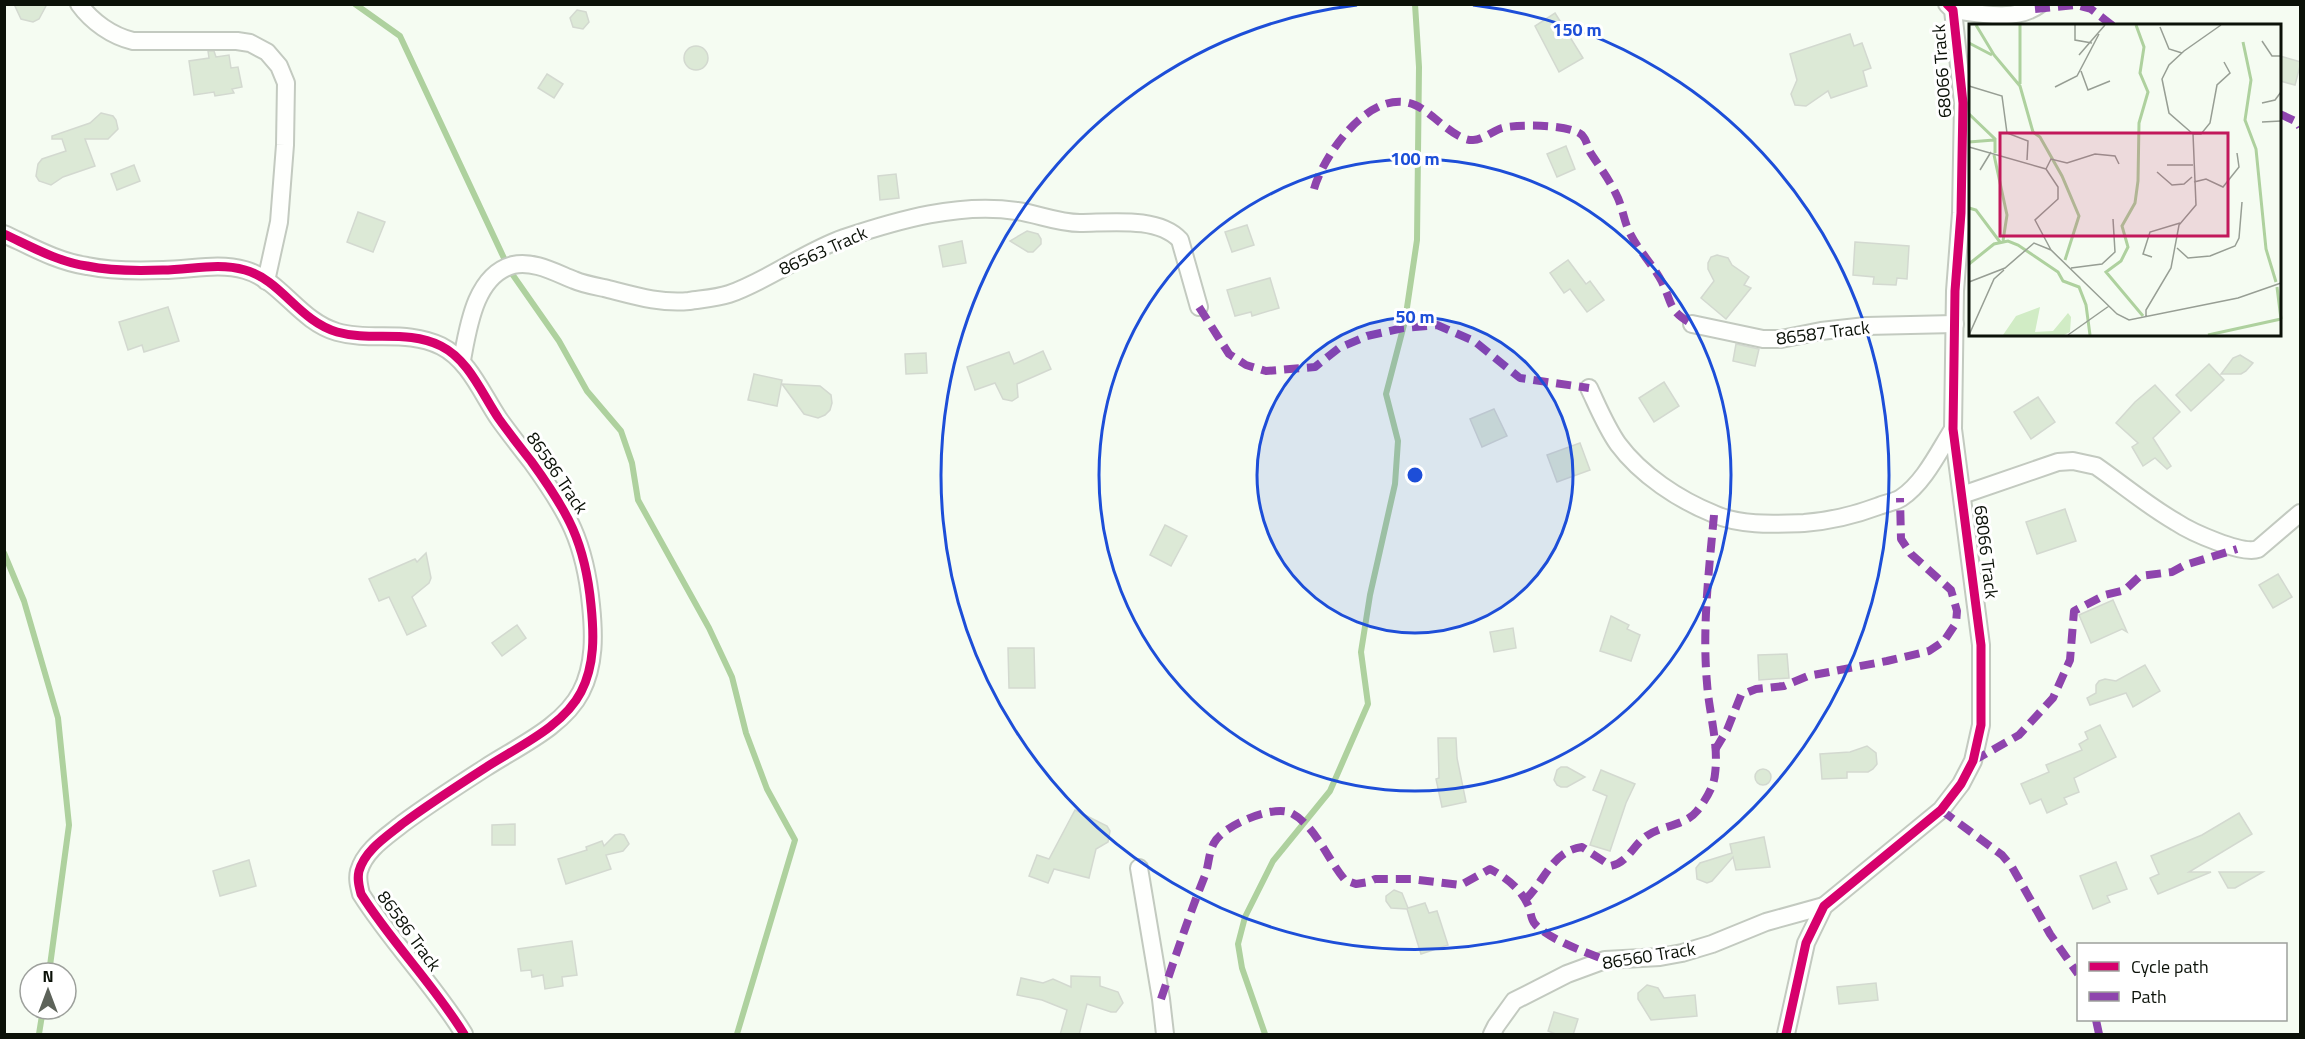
<svg xmlns="http://www.w3.org/2000/svg" width="2305" height="1039" font-family="'Titillium Web',sans-serif">
	<style>
		.lines { fill: none; stroke-linecap: round; stroke-linejoin: round }
		.stream { stroke: #aed19e; stroke-width: 6 }
		.building { fill: #dce9d6; stroke: #d3d9d0; stroke-width: 1.5 }
		.minor-casing { stroke: #c3cac0; stroke-width: 20 }
		.minor { stroke: #fefffd; stroke-width: 16 }
		.quiet { stroke: #8e44ad; stroke-width: 8; stroke-dasharray: 15 8; stroke-linecap: butt }
		.cycleway-casing { stroke: #fff; stroke-width: 13 }
		.cycleway { stroke: #d6006c; stroke-width: 9 }
		.ring { fill: none; stroke: #1d4ed8; stroke-width: 3 }
		.labels { text-anchor: middle; stroke-width: 6; stroke-linejoin: round; paint-order: stroke }
		.street-label { font-size: 18px; fill: #0b1108; stroke: #fff }
		.inset-river { fill: none; stroke: #aed19e; stroke-width: 3 }
		.inset-road { fill: none; stroke: #979e94; stroke-width: 1.5 }
		.view { fill: #c2185b; fill-opacity: 0.15; stroke: #c2185b; stroke-width: 3 }
		.inset-edge { fill: none; stroke: #0b1108; stroke-width: 3 }
		.centre { fill: #1d4ed8; stroke: #fff; stroke-width: 3 }
		.ring-label { font-size: 18px; text-anchor: middle; font-weight: bold; fill: #1d4ed8; stroke: #fff; stroke-width: 6; stroke-linejoin: round; paint-order: stroke }
	</style>
	<rect width="100%" height="100%" fill="#f5fcf2"/>
	<g class="lines">
		<g class="stream">
			<polyline points="355,4 400,36 510,271 559,341 587,391 621,431 632,463 638,500 709,628 732,677 746,733 767,789 795,840 737,1034"/>
			<polyline points="4,553 24,601 58,718 69,825 49,973"/>
			<polyline points="39,1034 43,1009"/>
			<polyline points="1265,1034 1242,968 1238,944 1245,917 1273,861 1330,791 1368,704 1361,652 1370,595 1395,484 1398,441 1386,394 1405,321 1417,240 1419,67 1415,4"/>
		</g>
	</g>
	<g class="building">
		<polygon points="14,4 47,4 39,19 33,22 21,19"/>
		<polygon points="577,10 586,12 589,22 583,29 573,27 570,18"/>
		<polygon points="1555,13 1583,58 1559,72 1535,26"/>
		<polygon points="1850,34 1854,46 1862,43 1871,68 1863,71 1867,86 1831,98 1828,91 1806,106 1795,105 1791,94 1797,80 1790,54"/>
		<circle cx="696" cy="58" r="12"/>
		<polygon points="208,51 214,51 216,57 229,55 231,68 238,67 242,87 232,89 234,93 215,96 214,92 194,95 189,61 209,58"/>
		<polygon points="2280,56 2301,62 2295,85 2280,81"/>
		<polygon points="547,74 563,84 554,98 538,88"/>
		<polygon points="101,113 113,116 116,120 118,129 108,139 85,139 95,166 63,177 51,185 39,181 36,176 38,164 42,159 66,151 62,139 52,139 52,136 90,123"/>
		<polygon points="1566,146 1575,169 1557,177 1547,154"/>
		<polygon points="134,165 140,181 117,190 111,174"/>
		<polygon points="896,174 899,198 880,200 878,176"/>
		<polygon points="358,212 385,222 373,252 347,242"/>
		<polygon points="1247,225 1254,245 1232,252 1225,232"/>
		<polygon points="1027,231 1038,234 1041,239 1041,244 1033,252 1028,252 1010,241"/>
		<polygon points="962,241 966,263 943,267 939,246"/>
		<polygon points="1855,242 1909,246 1907,279 1897,278 1896,285 1873,284 1874,277 1853,275"/>
		<polygon points="1717,255 1728,258 1732,265 1749,277 1744,285 1751,288 1726,319 1701,298 1714,281 1708,269 1708,263 1711,257"/>
		<polygon points="1568,260 1586,284 1590,281 1604,300 1587,312 1570,289 1564,293 1550,273"/>
		<polygon points="1270,278 1279,308 1252,316 1251,312 1235,316 1227,290"/>
		<polygon points="168,307 179,341 144,352 142,345 128,350 119,322"/>
		<polygon points="1736,344 1759,349 1755,366 1733,361"/>
		<polygon points="1043,351 1051,369 1017,384 1018,397 1012,401 1003,399 995,383 975,390 967,367 1009,352 1014,364"/>
		<polygon points="926,353 927,373 906,374 905,354"/>
		<polygon points="2240,355 2253,363 2246,371 2241,374 2221,374 2233,358"/>
		<polygon points="2209,364 2224,380 2191,411 2176,395"/>
		<polygon points="754,374 782,380 777,406 748,400"/>
		<polygon points="1664,382 1679,406 1654,422 1639,398"/>
		<polygon points="782,384 820,386 831,395 832,403 830,410 825,415 818,418 804,414"/>
		<polygon points="2155,385 2180,412 2153,438 2171,466 2167,469 2155,458 2143,466 2132,447 2138,443 2116,423 2135,402"/>
		<polygon points="2038,397 2055,422 2031,439 2014,412"/>
		<polygon points="1494,409 1507,436 1482,447 1470,419"/>
		<polygon points="1580,443 1590,470 1557,482 1547,455"/>
		<polygon points="2065,509 2076,541 2037,554 2026,522"/>
		<polygon points="1165,525 1187,536 1171,566 1150,555"/>
		<polygon points="426,553 431,578 429,583 412,597 426,626 407,635 389,597 379,601 369,579 415,559 417,562"/>
		<polygon points="2278,574 2292,597 2273,608 2259,585"/>
		<polygon points="2113,600 2127,632 2122,629 2091,643 2079,615"/>
		<polygon points="1611,616 1629,625 1627,629 1640,635 1631,661 1600,651"/>
		<polygon points="517,625 526,638 502,656 492,643"/>
		<polygon points="1513,628 1516,648 1494,652 1490,632"/>
		<polygon points="1008,648 1034,648 1035,688 1009,688"/>
		<polygon points="1787,654 1789,678 1759,680 1758,655"/>
		<polygon points="2145,665 2160,691 2133,707 2126,693 2090,705 2087,698 2096,693 2096,685 2099,681 2105,679 2116,681"/>
		<polygon points="2100,725 2116,757 2074,778 2079,792 2064,798 2067,804 2047,813 2041,799 2030,804 2021,784 2049,772 2046,765 2082,750 2079,744 2088,739 2085,732"/>
		<polygon points="1438,738 1456,738 1457,758 1466,802 1442,807 1436,779 1439,778"/>
		<polygon points="1867,746 1876,753 1877,764 1873,769 1868,772 1847,772 1847,778 1822,779 1820,754 1850,752"/>
		<polygon points="1561,767 1567,767 1585,777 1567,787 1561,787 1557,785 1554,780 1557,770"/>
		<circle cx="1763" cy="777" r="8"/>
		<polygon points="1601,770 1635,784 1626,803 1610,851 1590,845 1607,796 1593,790"/>
		<polygon points="1075,810 1107,826 1110,831 1108,842 1096,849 1089,878 1054,869 1048,883 1029,876 1037,855 1049,859"/>
		<polygon points="2239,813 2252,834 2189,872 2211,872 2158,894 2150,878 2159,874 2151,856 2202,835"/>
		<polygon points="515,824 515,845 492,845 492,825"/>
		<polygon points="620,834 624,835 629,844 623,851 606,855 611,869 566,884 558,859 587,850 586,847 602,841 604,846 615,835"/>
		<polygon points="1764,837 1770,867 1736,870 1733,857 1712,881 1707,883 1697,879 1696,868 1700,863 1732,853 1730,844"/>
		<polygon points="249,860 256,886 220,896 213,871"/>
		<polygon points="2116,862 2127,889 2107,896 2110,902 2093,909 2080,876"/>
		<polygon points="2219,872 2263,872 2235,888 2228,888"/>
		<polygon points="1394,890 1402,893 1408,908 1425,903 1429,913 1437,911 1448,945 1421,954 1407,909 1391,908 1386,901 1386,896"/>
		<polygon points="572,941 577,975 562,977 563,986 545,989 543,975 532,977 531,970 521,971 518,949"/>
		<polygon points="1071,976 1100,977 1100,986 1118,992 1123,1003 1116,1012 1111,1012 1087,1004 1079,1035 1060,1035 1067,1010 1042,1000 1017,995 1021,978 1043,983 1053,979 1071,987"/>
		<polygon points="1876,983 1878,1000 1839,1004 1837,987"/>
		<polygon points="1647,985 1658,988 1664,998 1695,995 1697,1016 1651,1020 1638,999 1638,993"/>
		<polygon points="1554,1012 1578,1019 1573,1035 1558,1035 1548,1031"/>
	</g>
	<g class="lines">
		<defs>
			<g id="minor">
				<path d="M 79,4 C 92,22 112,36 133,41 L 237,41 L 250,43 L 267,52 L 279,66 L 286,83 L 285,145 L 279,222 L 266,281"/>
				<path d="M 1953,10 C 1980,14 2017,22 2040,4"/>
				<path d="M 4,234 C 30,246 58,262 87,266 C 111,271 138,271 163,270 C 190,270 218,262 245,270 C 281,280 299,321 337,332 C 372,342 406,329 441,346 C 469,360 482,394 499,419 C 509,433 520,447 531,461 C 568,512 585,542 591,605 C 594,634 595,665 581,692 C 563,727 517,747 485,768 C 457,786 429,804 402,824 C 386,837 365,850 359,871 C 357,879 359,886 361,894 C 392,943 434,985 464,1034"/>
				<polyline points="1692,324 1763,339 1781,339 1821,331 1866,326 1955,324"/>
				<path d="M 462,360 C 468,328 475,275 513,265 C 533,260 556,273 574,280 C 583,284 594,286 604,288 C 632,295 660,304 689,301 C 702,299 717,298 729,294 C 769,280 804,252 844,238 C 898,220 960,202 1017,211 C 1038,214 1058,223 1080,223 C 1109,223 1158,216 1180,240 L 1199,307"/>
				<path d="M 1589,388 C 1598,407 1606,427 1618,444 C 1641,475 1679,500 1714,514 C 1740,526 1775,524 1804,523 C 1831,521 1855,515 1879,506 C 1886,503 1895,502 1901,498 C 1924,483 1939,451 1953,429"/>
				<path d="M 1962,495 L 2058,462 L 2073,461 L 2096,466 C 2122,484 2148,506 2176,522 C 2191,532 2242,555 2258,549 L 2300,513"/>
				<polyline points="1139,868 1161,999 1165,1034"/>
				<polyline points="1492,1034 1496,1026 1514,1001 1567,974 1605,960 1660,957 1682,953 1712,944 1766,922 1824,906"/>
				<polyline points="1786,1034 1806,943 1824,906 1941,810 1961,784 1973,761 1981,725 1981,645 1953,429 1955,291 1961,213 1963,103 1953,10 1947,4"/>
			</g>
		</defs>
		<use href="#minor" class="minor-casing"/>
		<use href="#minor" class="minor"/>
		<g class="quiet">
			<polyline points="2035,9 2076,5 2091,9 2113,26"/>
			<polyline points="2280,114 2297,122 2300,127"/>
			<path d="M 1314,189 C 1324,154 1371,86 1415,105 C 1432,112 1455,141 1473,140 C 1482,140 1493,131 1502,128 C 1517,124 1570,124 1582,135 C 1586,139 1588,147 1590,152 C 1599,166 1609,179 1616,194 C 1622,205 1623,217 1628,229 C 1636,248 1652,263 1662,282 C 1673,305 1668,310 1692,324"/>
			<polyline points="1199,307 1229,354 1246,365 1266,371 1315,367 1339,348 1367,336 1403,328 1437,325 1474,341 1520,378 1589,388"/>
			<polyline points="1715,750 1727,730 1741,695 1756,689 1784,686 1808,676 1887,661 1929,651 1944,641 1956,623 1957,611 1951,590 1911,554 1901,539 1900,498"/>
			<polyline points="1973,761 2019,735 2053,698 2070,660 2074,611 2105,595 2125,590 2140,576 2172,572 2185,565 2237,549"/>
			<polyline points="1941,810 2002,855 2012,867 2050,934 2078,974"/>
			<path d="M 1525,900 C 1545,881 1552,851 1582,847 L 1611,866 C 1628,862 1632,847 1645,837 C 1660,825 1684,827 1697,811 C 1705,801 1714,787 1715,774 C 1719,744 1709,713 1707,683 C 1702,627 1709,571 1714,515"/>
			<path d="M 1161,999 C 1175,958 1188,918 1204,878 C 1209,867 1208,854 1214,843 C 1222,826 1274,804 1291,813 C 1316,826 1327,859 1345,880 L 1356,884 L 1369,882 L 1375,879 L 1411,879 L 1461,885 L 1490,869 C 1507,878 1521,889 1529,907 C 1531,913 1531,920 1535,924 C 1549,940 1586,952 1605,960"/>
			<polyline points="2096,1020 2099,1034"/>
		</g>
		<defs>
			<g id="cycleway">
				<path d="M 4,234 C 30,246 58,262 87,266 C 111,271 138,271 163,270 C 190,270 218,262 245,270 C 281,280 299,321 337,332 C 372,342 406,329 441,346 C 469,360 482,394 499,419 C 509,433 520,447 531,461 C 568,512 585,542 591,605 C 594,634 595,665 581,692 C 563,727 517,747 485,768 C 457,786 429,804 402,824 C 386,837 365,850 359,871 C 357,879 359,886 361,894 C 392,943 434,985 464,1034"/>
				<polyline points="1786,1034 1806,943 1824,906 1941,810 1961,784 1973,761 1981,725 1981,645 1953,429 1955,291 1961,213 1963,103 1953,10 1947,4"/>
			</g>
		</defs>
		<use href="#cycleway" class="cycleway-casing"/>
		<use href="#cycleway" class="cycleway"/>
	</g>
	<circle cx="1415" cy="475" r="158" fill="#1d4ed8" fill-opacity=".12"/>
	<g class="ring">
		<circle cx="1415" cy="475" r="158"/>
		<circle cx="1415" cy="475" r="316"/>
		<path d="M1473 5A474 474 0 1 1 1357 5"/>
	</g>
	<g class="labels">
		<g class="street-label">
			<text transform="translate(1942 71) rotate(-94)" y="6">68066 Track</text>
			<text transform="translate(823 251) rotate(-24)" y="6">86563 Track</text>
			<text transform="translate(1823 333) rotate(-7)" y="6">86587 Track</text>
			<text transform="translate(557 473) rotate(56)" y="6">86586 Track</text>
			<text transform="translate(1986 552) rotate(83)" y="6">68066 Track</text>
			<text transform="translate(409 931) rotate(54)" y="6">86586 Track</text>
			<text transform="translate(1649 956) rotate(-9)" y="6">86560 Track</text>
		</g>
	</g>
	<g transform="translate(1969 24)">
		<rect width="312" height="312" fill="#f5fcf2"/>
		<path d="M 71,283 L 66,308 L 84,307 L 99,289 L 102,293 L 101,308 L 95,311 L 34,311 L 47,292 Z" fill="#d1ecc5"/>
		<path class="inset-river" d="M 7,1 L 25,31 L 51,62 L 64,108 L 71,113 L 93,152 L 110,192 L 96,236M 167,1 L 175,23 L 171,49 L 179,68 L 170,99 L 169,157 L 166,179 L 153,202 L 159,223 L 152,237 L 137,248 L 174,292M 274,18 L 282,56 L 276,96 L 287,125 L 297,225 L 307,258M 0,19 L 23,31M 51,60 L 51,1M 0,90 L 26,115 L 26,129M 0,118 L 25,116M 25,131 L 38,191 L 34,217M 0,184 L 7,186 L 31,218M 0,240 L 25,220 L 39,217 L 49,221 L 89,248 L 94,257 L 110,263 L 117,281 L 121,311M 308,263 L 312,295M 239,311 L 312,295"/>
		<path class="inset-road" d="M 106,1 L 106,16 L 123,19M 191,3 L 200,25 L 213,29M 293,17 L 303,32 L 312,32M 110,31 L 136,1M 112,47 L 119,66 L 141,57M 0,62 L 33,72 L 38,109 L 59,117 L 58,136M 86,63 L 108,52 L 130,10M 293,79 L 306,76 L 312,68M 293,98 L 312,97M 224,110 L 232,110 L 241,99 L 248,61 L 261,49 L 255,38M 0,123 L 77,145 L 89,163 L 89,175 L 66,196 L 82,226M 198,141 L 224,141M 77,145 L 82,135 L 98,139 L 126,130 L 146,132 L 150,140M 11,146 L 22,128M 188,148 L 203,161 L 215,160 L 223,153M 225,158 L 237,155 L 254,163 L 270,143 L 268,129M 208,224 L 219,234 L 241,232 L 266,222 L 270,214 L 273,178M 183,233 L 174,230 L 181,208 L 211,199M 102,244 L 133,240 L 146,228 L 144,195M 0,258 L 36,244 L 65,219 L 82,226 L 148,290 L 160,296 L 269,274 L 312,259M 177,292 L 177,286 L 202,244 L 210,201 L 227,181 L 224,110 L 200,89 L 193,55 L 200,41 L 215,27 L 252,1M 0,311 L 25,255 L 35,246M 99,311 L 140,282"/>
		<path class="view" d="M 31,109 L 259,109 L 259,212 L 31,212 Z"/>
		<rect width="312" height="312" class="inset-edge"/>
	</g>
	<circle cx="1415" cy="475" r="9" class="centre"/>
	<g class="ring-label">
		<text x="1577" y="36">150 m</text>
		<text x="1415" y="165">100 m</text>
		<text x="1415" y="323">50 m</text>
	</g>
	<rect width="2305" height="1039" fill="none" stroke="#0b1108" stroke-width="12"/>
	<rect x="2077" y="943" width="210" height="78" fill="#ffffff" stroke="#9da09c" stroke-width="1.5"/>
	<rect x="2089" y="962" width="30" height="9" fill="#d6006c" stroke="#9da09c" stroke-width="1.5"/>
	<text x="2131" y="973" font-size="18" fill="#0b1108">Cycle path</text>
	<rect x="2089" y="992" width="30" height="9" fill="#8e44ad" stroke="#9da09c" stroke-width="1.5"/>
	<text x="2131" y="1003" font-size="18" fill="#0b1108">Path</text>
	<g transform="translate(48 991)"><circle r="28" fill="#ffffff" stroke="#9da09c" stroke-width="1.5"/>
	<path d="M0-4.5L10 22L0 15L-10 22Z" fill="#5d635a"/>
	<text y="-9" font-size="16" font-weight="bold" text-anchor="middle" fill="#0b1108">N</text>
	</g>
</svg>
